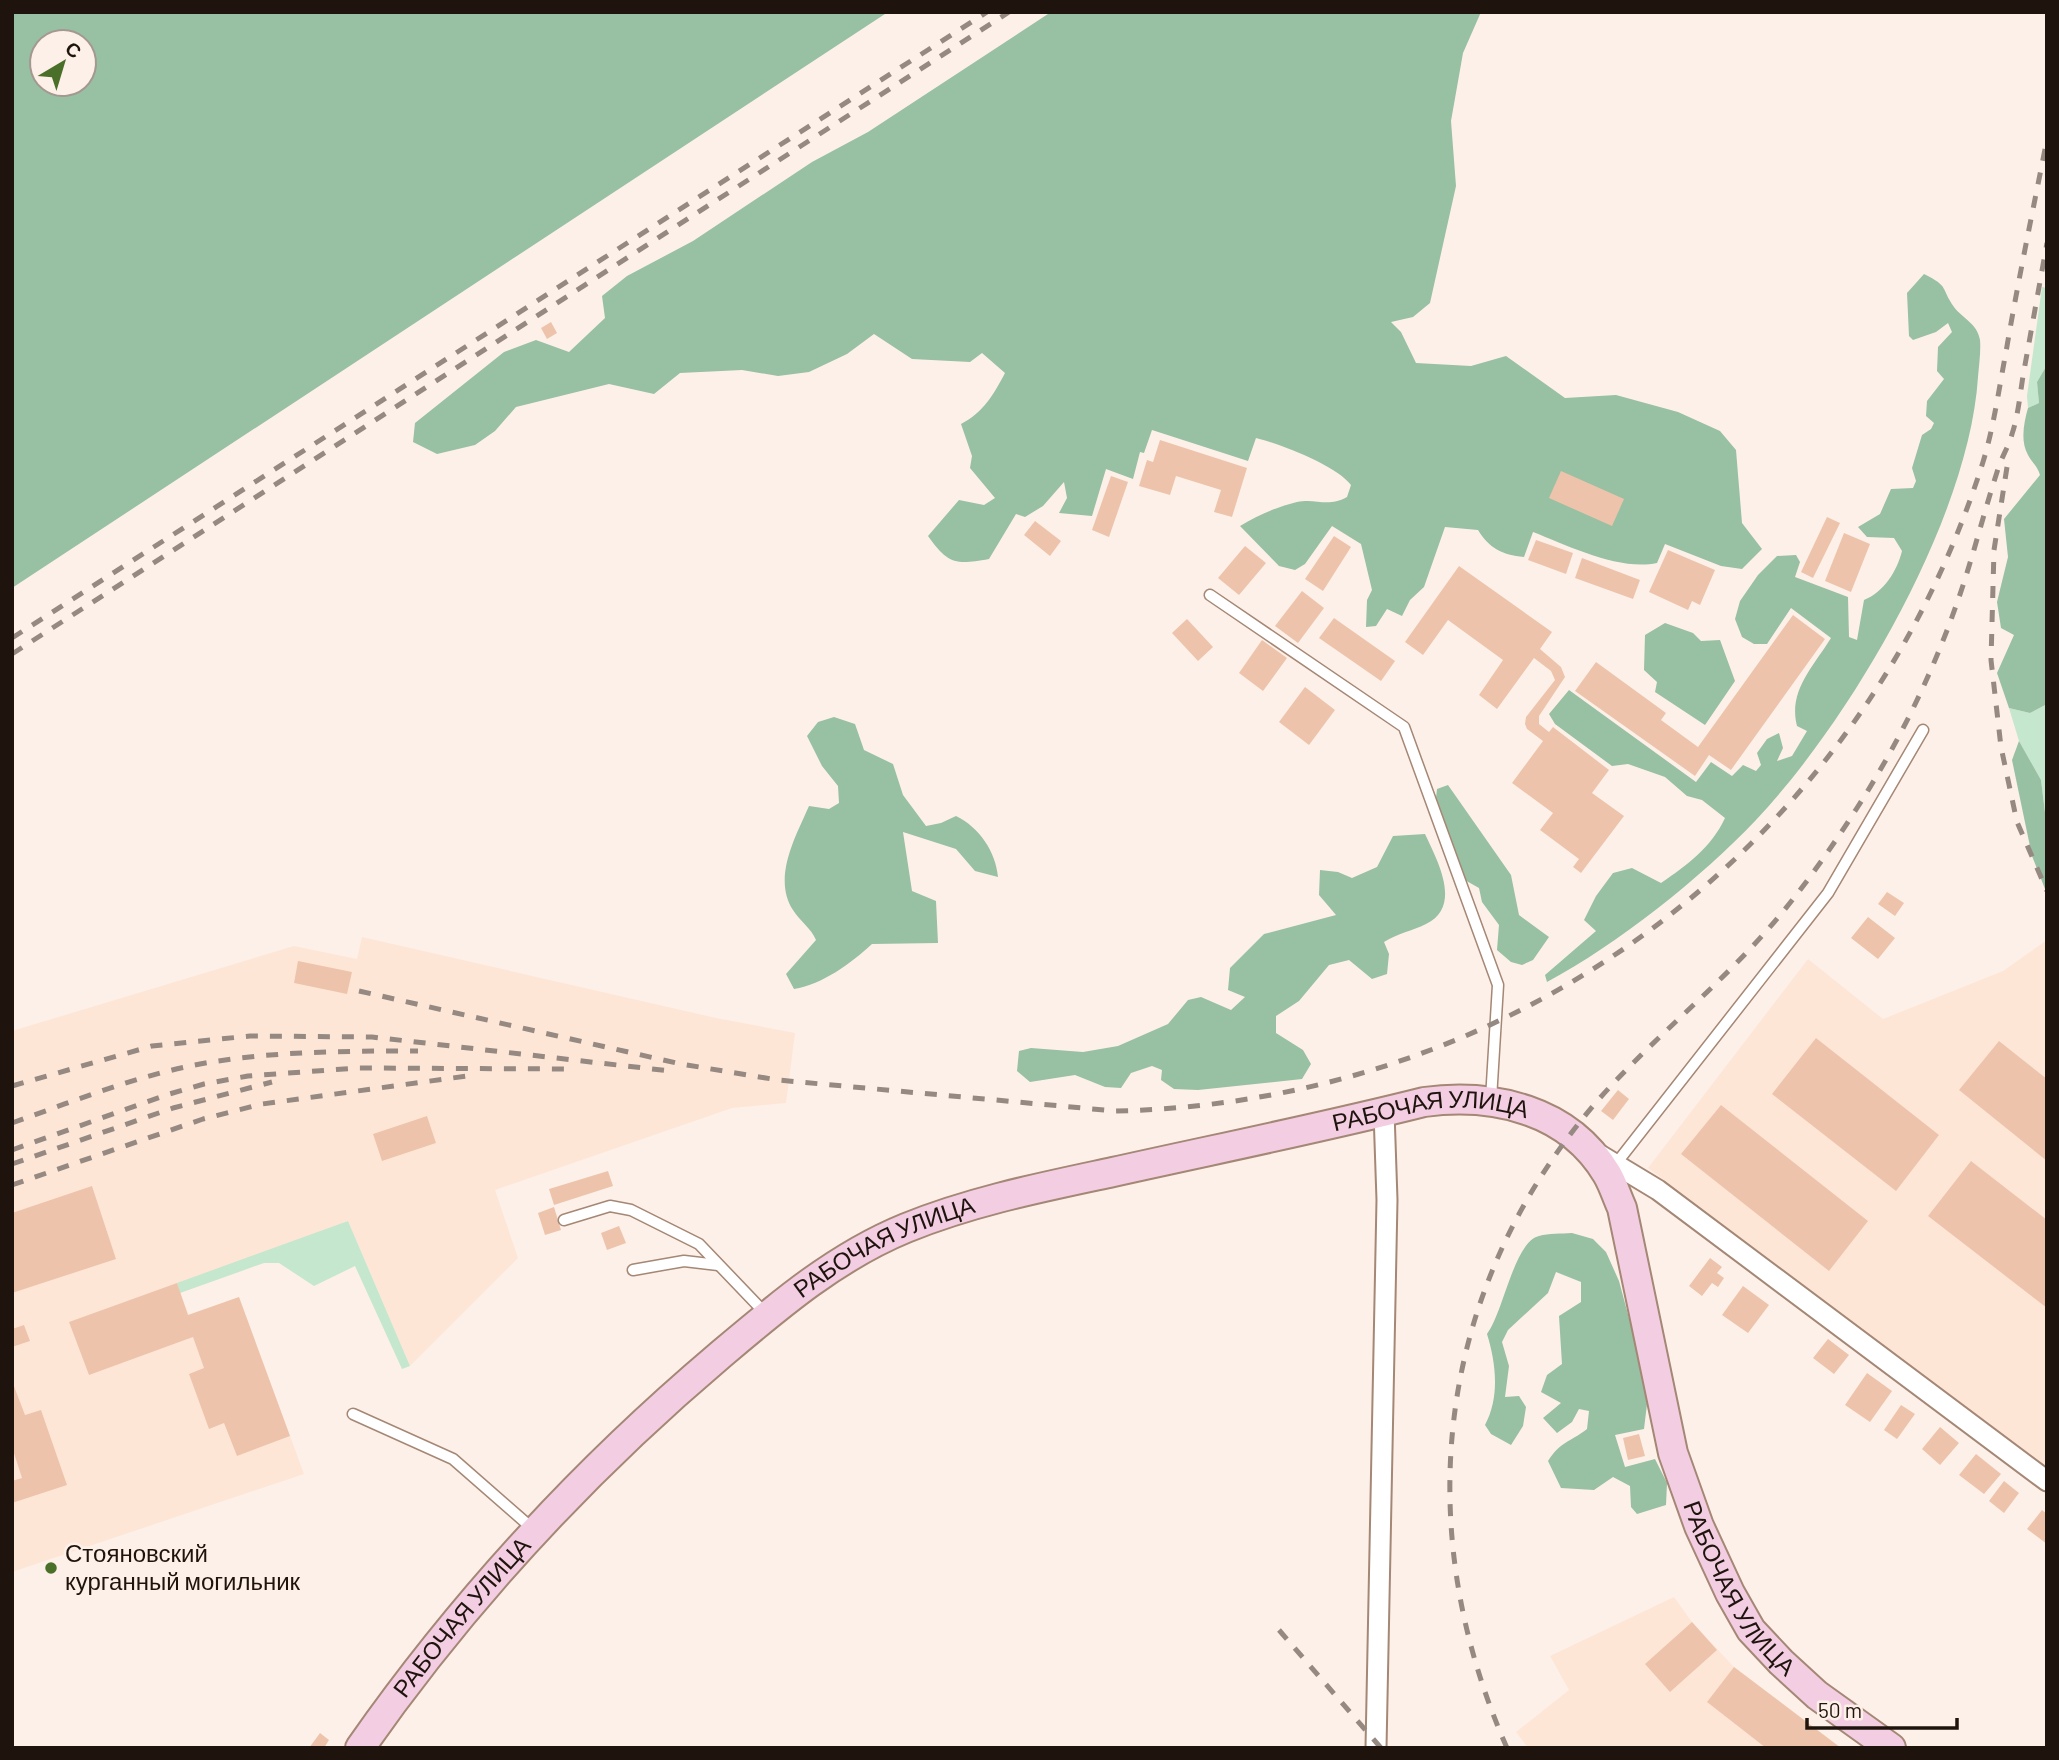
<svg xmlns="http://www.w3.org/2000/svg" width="2059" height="1760" font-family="Barlow,sans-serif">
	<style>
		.built { fill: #fee6d7 }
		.green { fill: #c4e7cd }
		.forest { fill: #98c0a3; fill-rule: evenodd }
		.building { fill: #edc4ab }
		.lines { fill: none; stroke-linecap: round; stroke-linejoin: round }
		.lane-casing { stroke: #a58775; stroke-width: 13 }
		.street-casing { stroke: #a58775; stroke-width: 23 }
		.secondary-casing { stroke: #a58775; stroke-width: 32 }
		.lane { stroke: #fff; stroke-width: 10 }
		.street { stroke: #fff; stroke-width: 19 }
		.secondary { stroke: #f3cee3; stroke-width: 28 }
		.rail { stroke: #958982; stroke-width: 5; stroke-dasharray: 12 12; stroke-linecap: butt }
		.poi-dot { fill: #4a6f29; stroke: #fdf0e8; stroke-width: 2.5 }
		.labels { text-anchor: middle; stroke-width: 5; stroke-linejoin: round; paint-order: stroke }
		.street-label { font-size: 24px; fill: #1f140d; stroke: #fdf0e8 }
		.poi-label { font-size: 24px; fill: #1f140d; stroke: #fdf0e8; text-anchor: start }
	</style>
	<rect width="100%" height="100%" fill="#fdf0e8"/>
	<g class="built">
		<polygon points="362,937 716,1018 795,1033 786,1103 732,1108 495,1190 518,1258 410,1366 348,1221 180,1293 189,1315 239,1297 304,1474 12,1572 12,1031 294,946 357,959"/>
		<polygon points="2047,940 2047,1467 1648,1168 1808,959 1883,1019 2003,971"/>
		<polygon points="1674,1597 1692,1622 1734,1667 1841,1748 1528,1748 1516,1732 1569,1690 1550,1656"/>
	</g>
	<g class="green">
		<polygon points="2042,287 2047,288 2047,365 2037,382 2039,403 2028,408 2027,396"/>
		<polygon points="2047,704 2047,829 2041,780 2019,741 2009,708 2030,713"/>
		<polygon points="348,1221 410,1366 402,1369 355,1266 314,1286 279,1263 264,1263 180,1293 177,1283"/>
	</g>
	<g class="forest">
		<path d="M 12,12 L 888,12 L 12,588 ZM 84,42 L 84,84 L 42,84 L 42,42 Z"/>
		<path d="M 1051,12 L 1481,12 L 1463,53 L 1451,121 L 1456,186 L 1430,303 L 1413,317 L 1391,322 L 1401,332 L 1416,363 L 1471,366 L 1506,356 L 1565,398 L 1616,395 L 1678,412 L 1720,431 L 1736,450 L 1742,523 L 1762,549 L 1742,569 L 1721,566 L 1665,544 L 1657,563 C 1619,571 1569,546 1533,532 L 1524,557 C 1502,555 1489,548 1478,530 L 1445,527 L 1424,587 L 1410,600 L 1402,616 L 1387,609 L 1376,626 L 1366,627 L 1367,600 L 1372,590 L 1361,544 L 1332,526 L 1305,564 L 1295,570 L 1279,566 L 1240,526 C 1258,515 1277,507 1297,502 C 1317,498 1327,508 1347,497 L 1351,485 C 1337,466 1281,444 1256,438 L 1248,461 L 1152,430 L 1144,453 L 1140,452 L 1133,479 L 1106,469 L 1092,516 L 1059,513 L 1067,498 L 1064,482 L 1043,506 L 1025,517 L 1016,514 L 989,559 C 955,565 948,564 928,536 L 959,500 L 984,505 L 995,498 L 970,468 L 972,456 L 961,424 C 983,413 994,394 1005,373 L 982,353 L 970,362 L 912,359 L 874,334 L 847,354 L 809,372 L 778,376 L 742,370 L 680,373 L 654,394 L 609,384 L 516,407 L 495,431 L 475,445 L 437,454 L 413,442 L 415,423 L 504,352 L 536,340 L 569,352 L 605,318 L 602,296 L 627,276 L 693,241 L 812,162 L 868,132 Z"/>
		<path d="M 1924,274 C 1950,287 1940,287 1954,307 C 1963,319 1977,323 1980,340 C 1981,351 1979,365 1978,377 C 1969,518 1852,718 1756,820 C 1701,878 1618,944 1547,982 L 1545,975 L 1596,931 L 1584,920 L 1596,896 L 1613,873 L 1632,868 L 1661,883 C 1687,865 1711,848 1725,818 L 1702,800 L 1687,796 L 1665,777 L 1628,764 L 1612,766 L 1555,724 L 1549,714 L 1569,690 L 1696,782 L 1711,762 L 1732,776 L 1743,765 L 1756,771 L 1761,765 L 1757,753 L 1767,739 L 1779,733 L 1783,748 L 1777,761 L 1792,756 L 1807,731 L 1797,726 C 1788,691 1813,667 1831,638 L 1791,608 L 1767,644 L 1754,644 L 1742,637 L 1735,619 L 1740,601 L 1758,575 L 1777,556 L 1796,555 L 1800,562 L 1795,577 L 1848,597 L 1849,637 L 1857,640 L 1864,600 C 1884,592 1897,571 1902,551 L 1894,538 L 1867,537 L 1858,527 L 1880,514 L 1891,489 L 1913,488 L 1916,481 L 1912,468 L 1922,435 L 1931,429 L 1934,423 L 1926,416 L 1927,401 L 1944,379 L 1937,371 L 1938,347 L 1952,332 L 1948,323 L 1936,332 L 1913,340 L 1909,336 L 1907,293 Z"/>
		<path d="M 2047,365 L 2047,704 L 2030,713 L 2009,708 L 1997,673 L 2014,635 L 2001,628 L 1997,602 L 2008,557 L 2004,519 L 2040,475 C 2037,465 2032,463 2028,455 C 2020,441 2024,422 2028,408 L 2039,403 L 2037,382 Z"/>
		<polygon points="1665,623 1693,633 1701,641 1720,640 1735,681 1705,725 1655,692 1657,682 1644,670 1645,635"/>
		<path d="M 834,717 L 855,724 L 864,750 L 893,764 L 903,795 L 926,826 L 941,823 L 956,816 C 979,827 996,852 998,877 L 975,871 L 956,849 L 903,832 L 912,891 L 936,901 L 938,943 L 872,944 C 850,964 823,984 794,989 L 786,974 L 816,940 C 811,928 800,921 793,910 C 772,878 796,836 809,806 L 829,809 L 839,803 L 838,786 L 822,766 L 807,736 L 818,722 Z"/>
		<polygon points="2019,741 2041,780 2047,829 2047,894 2032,856 2012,760"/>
		<polygon points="1448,785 1511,875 1519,915 1549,937 1533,960 1522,965 1511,962 1497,950 1499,925 1482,902 1479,888 1463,879 1436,798 1437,789"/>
		<path d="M 1425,834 C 1437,860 1463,906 1426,924 C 1412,931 1398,933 1384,942 L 1389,954 L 1387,974 L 1372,979 L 1349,960 L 1329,965 L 1299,1001 L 1276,1016 L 1276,1033 L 1303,1050 L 1311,1064 L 1302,1079 L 1198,1090 L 1174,1089 L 1161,1080 L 1162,1070 L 1152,1066 L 1131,1073 L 1121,1088 L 1105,1087 L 1075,1075 L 1030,1082 L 1017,1071 L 1019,1051 L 1031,1048 L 1083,1052 L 1118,1046 L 1168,1024 L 1188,1000 L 1201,997 L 1231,1010 L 1245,997 L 1228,990 L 1230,968 L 1264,934 L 1336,915 L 1319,895 L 1320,870 L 1338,872 L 1352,878 L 1377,867 L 1393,836 Z"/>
		<path d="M 1572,1233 L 1593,1239 L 1606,1252 L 1619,1281 L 1644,1374 L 1648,1396 L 1644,1429 L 1615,1435 L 1625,1467 L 1655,1459 L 1667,1483 L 1666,1505 L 1637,1514 L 1631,1507 L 1630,1486 L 1613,1477 L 1594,1490 L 1561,1488 L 1548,1461 C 1561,1441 1569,1443 1587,1429 L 1589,1411 L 1579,1409 L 1572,1422 L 1557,1433 L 1543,1418 L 1561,1403 L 1541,1392 L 1547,1375 L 1562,1364 L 1559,1316 L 1581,1302 L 1581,1282 L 1556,1272 L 1548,1293 L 1508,1330 L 1502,1342 L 1509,1366 L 1505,1397 L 1519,1396 L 1526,1407 L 1523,1426 L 1511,1445 L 1491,1434 L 1485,1425 C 1500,1397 1496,1363 1487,1334 C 1504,1311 1514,1242 1539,1236 C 1549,1233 1561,1234 1572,1233 Z"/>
	</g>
	<g class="building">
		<polygon points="551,322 557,333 547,339 541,328"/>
		<polygon points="1160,440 1247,468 1232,517 1214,512 1221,490 1176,476 1170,495 1139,486 1147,460 1153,462"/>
		<polygon points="1561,471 1624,499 1612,526 1549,498"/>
		<polygon points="1111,476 1128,482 1109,537 1092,530"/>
		<polygon points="1827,517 1840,523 1813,578 1801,572"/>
		<polygon points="1035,521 1061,541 1050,556 1024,535"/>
		<polygon points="1844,533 1870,544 1851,592 1825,581"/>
		<polygon points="1334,536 1351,547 1323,591 1305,579"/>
		<polygon points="1536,540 1573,553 1566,574 1528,560"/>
		<polygon points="1245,546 1266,563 1239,595 1218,578"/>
		<polygon points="1668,550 1715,570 1700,605 1692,601 1688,610 1649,592"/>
		<polygon points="1582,558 1640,580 1633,599 1575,578"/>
		<polygon points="1459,566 1552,632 1540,649 1561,667 1565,677 1539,716 1539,724 1549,732 1553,727 1609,770 1592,793 1624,816 1581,873 1573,867 1579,859 1540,830 1553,813 1512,783 1543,741 1527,729 1525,724 1526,717 1555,680 1551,671 1534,658 1497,709 1479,695 1503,660 1448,620 1423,655 1405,642"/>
		<polygon points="1302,591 1324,608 1298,643 1275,626"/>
		<polygon points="1793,615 1825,639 1731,770 1709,755 1695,776 1575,691 1596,662 1666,713 1661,720 1698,747"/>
		<polygon points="1334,618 1395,661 1381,681 1319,638"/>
		<polygon points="1187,619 1213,647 1198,661 1172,633"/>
		<polygon points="1262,640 1287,658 1263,691 1239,673"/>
		<polygon points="1305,687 1335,710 1309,745 1279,722"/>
		<polygon points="1887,892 1904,903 1895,916 1878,904"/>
		<polygon points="1868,917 1895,938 1878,959 1851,938"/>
		<polygon points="298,961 352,972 347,994 294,983"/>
		<polygon points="1816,1038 1939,1135 1896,1191 1772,1094"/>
		<polygon points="1999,1041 2047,1079 2047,1161 1959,1090"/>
		<polygon points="1618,1090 1629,1099 1613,1120 1601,1111"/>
		<polygon points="1721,1105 1868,1221 1829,1271 1681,1154"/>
		<polygon points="427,1116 436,1143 382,1161 373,1134"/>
		<polygon points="1971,1161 2047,1220 2047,1308 1928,1216"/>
		<polygon points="608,1171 613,1186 554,1205 549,1189"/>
		<polygon points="92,1186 116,1259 12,1293 12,1213"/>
		<polygon points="554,1207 561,1230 545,1235 538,1213"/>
		<polygon points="619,1226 626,1243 607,1250 601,1233"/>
		<polygon points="1710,1258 1722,1267 1717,1273 1724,1278 1718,1287 1712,1283 1702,1296 1689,1286"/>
		<polygon points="177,1283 188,1315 239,1297 290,1436 237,1456 224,1423 209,1429 189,1374 204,1368 193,1337 89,1375 69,1322"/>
		<polygon points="1743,1286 1769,1305 1748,1333 1722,1315"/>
		<polygon points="24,1325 30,1341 12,1347 12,1329"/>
		<polygon points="1828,1339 1849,1355 1834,1374 1813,1358"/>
		<polygon points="1867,1373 1892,1391 1870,1422 1845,1405"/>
		<polygon points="12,1381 25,1415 41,1410 67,1485 12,1503 12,1481 22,1478 12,1447"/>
		<polygon points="1901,1405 1915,1414 1897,1439 1884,1430"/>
		<polygon points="1940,1427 1959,1443 1940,1465 1922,1449"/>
		<polygon points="1639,1434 1645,1456 1628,1460 1623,1438"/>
		<polygon points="1976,1454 2001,1474 1984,1494 1959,1475"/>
		<polygon points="2004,1481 2019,1493 2004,1513 1989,1501"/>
		<polygon points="2042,1510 2047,1514 2047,1544 2027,1529"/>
		<polygon points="1692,1622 1717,1650 1670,1692 1645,1664"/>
		<polygon points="1734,1667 1841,1748 1766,1748 1707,1702"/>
		<polygon points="320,1733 329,1740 324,1748 309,1748"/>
	</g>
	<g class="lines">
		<defs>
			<g id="lane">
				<polyline points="1210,595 1404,727 1498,985 1491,1099"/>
				<polyline points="1615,1165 1828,893 1923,730"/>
				<polyline points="564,1220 610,1206 631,1210 699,1244 767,1315"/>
				<polyline points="633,1270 684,1261 718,1265"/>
				<polyline points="353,1414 453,1459 533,1529"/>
			</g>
			<g id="street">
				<polyline points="1600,1155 1658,1190 2047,1481"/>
				<polyline points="1376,1748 1387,1200 1384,1112"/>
			</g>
			<g id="secondary">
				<path id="s1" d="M 360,1748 C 463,1601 582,1472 719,1356 C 777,1307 835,1257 906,1228 C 972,1201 1043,1187 1113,1172 C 1216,1149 1321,1128 1424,1102 C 1493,1093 1568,1109 1607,1174 C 1613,1184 1617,1197 1622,1208 L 1673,1453 L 1699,1526 L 1730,1593 L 1751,1630 L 1781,1662 L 1817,1695 L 1891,1748"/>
			</g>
		</defs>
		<use href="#lane" class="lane-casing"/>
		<use href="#street" class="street-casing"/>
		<use href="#secondary" class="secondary-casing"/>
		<use href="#lane" class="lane"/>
		<use href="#street" class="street"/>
		<use href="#secondary" class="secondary"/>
		<g class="rail">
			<polyline points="2007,467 1994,550 1991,660 2001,747 2017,822 2047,891"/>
			<polyline points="12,638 987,12"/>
			<polyline points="12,654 1009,12"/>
			<path d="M 359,991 L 681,1064 L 778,1080 L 1115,1111 C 1516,1103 1862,845 1983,462 C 1994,426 1999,388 2006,352 C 2018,281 2033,210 2047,139"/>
			<polyline points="12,1086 152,1046 250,1036 372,1037 670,1071"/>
			<path d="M 12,1123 C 74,1101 136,1076 200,1064 C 272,1051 345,1051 418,1051"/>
			<polyline points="12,1150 166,1095 204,1084 248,1076 358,1068 567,1069"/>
			<polyline points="12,1164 173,1108 272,1082"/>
			<polyline points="12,1185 203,1119 262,1104 467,1076"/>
			<polyline points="1279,1630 1381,1748"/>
			<path d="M 1507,1748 C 1408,1524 1437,1285 1599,1099 C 1646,1046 1701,1001 1749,950 C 1790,907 1825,858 1857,808 C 1898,744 1932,675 1957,603 C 1973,558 1984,511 1999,466 C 2003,455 2009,445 2012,434 C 2018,416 2020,395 2023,376 C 2031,332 2039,287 2047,243"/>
		</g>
	</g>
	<circle class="poi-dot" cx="51" cy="1568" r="7"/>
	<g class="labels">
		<g class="street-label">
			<text dy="8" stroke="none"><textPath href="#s1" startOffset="1300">РАБОЧАЯ УЛИЦА</textPath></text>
			<text dy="8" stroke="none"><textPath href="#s1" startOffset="733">РАБОЧАЯ УЛИЦА</textPath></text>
			<text dy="8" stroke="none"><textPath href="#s1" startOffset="1942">РАБОЧАЯ УЛИЦА</textPath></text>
			<text dy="8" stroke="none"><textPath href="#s1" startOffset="166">РАБОЧАЯ УЛИЦА</textPath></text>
		</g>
		<g class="poi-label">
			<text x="65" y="1562">Стояновский<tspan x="65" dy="28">курганный могильник</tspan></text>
		</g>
	</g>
	<rect width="2059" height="1760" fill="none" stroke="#1f140d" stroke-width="28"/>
	<g transform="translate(63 63) rotate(38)"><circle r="33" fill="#fdf0e8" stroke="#a49890" stroke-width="2"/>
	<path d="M0-5L12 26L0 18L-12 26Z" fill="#4a6f29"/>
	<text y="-10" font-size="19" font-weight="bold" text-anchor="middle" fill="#1f140d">С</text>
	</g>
	<path d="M1807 1718v10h150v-10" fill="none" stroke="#1f140d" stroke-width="3.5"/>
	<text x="1818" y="1718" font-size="21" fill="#1f140d" stroke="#fdf0e8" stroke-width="5" paint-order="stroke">50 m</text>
</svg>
